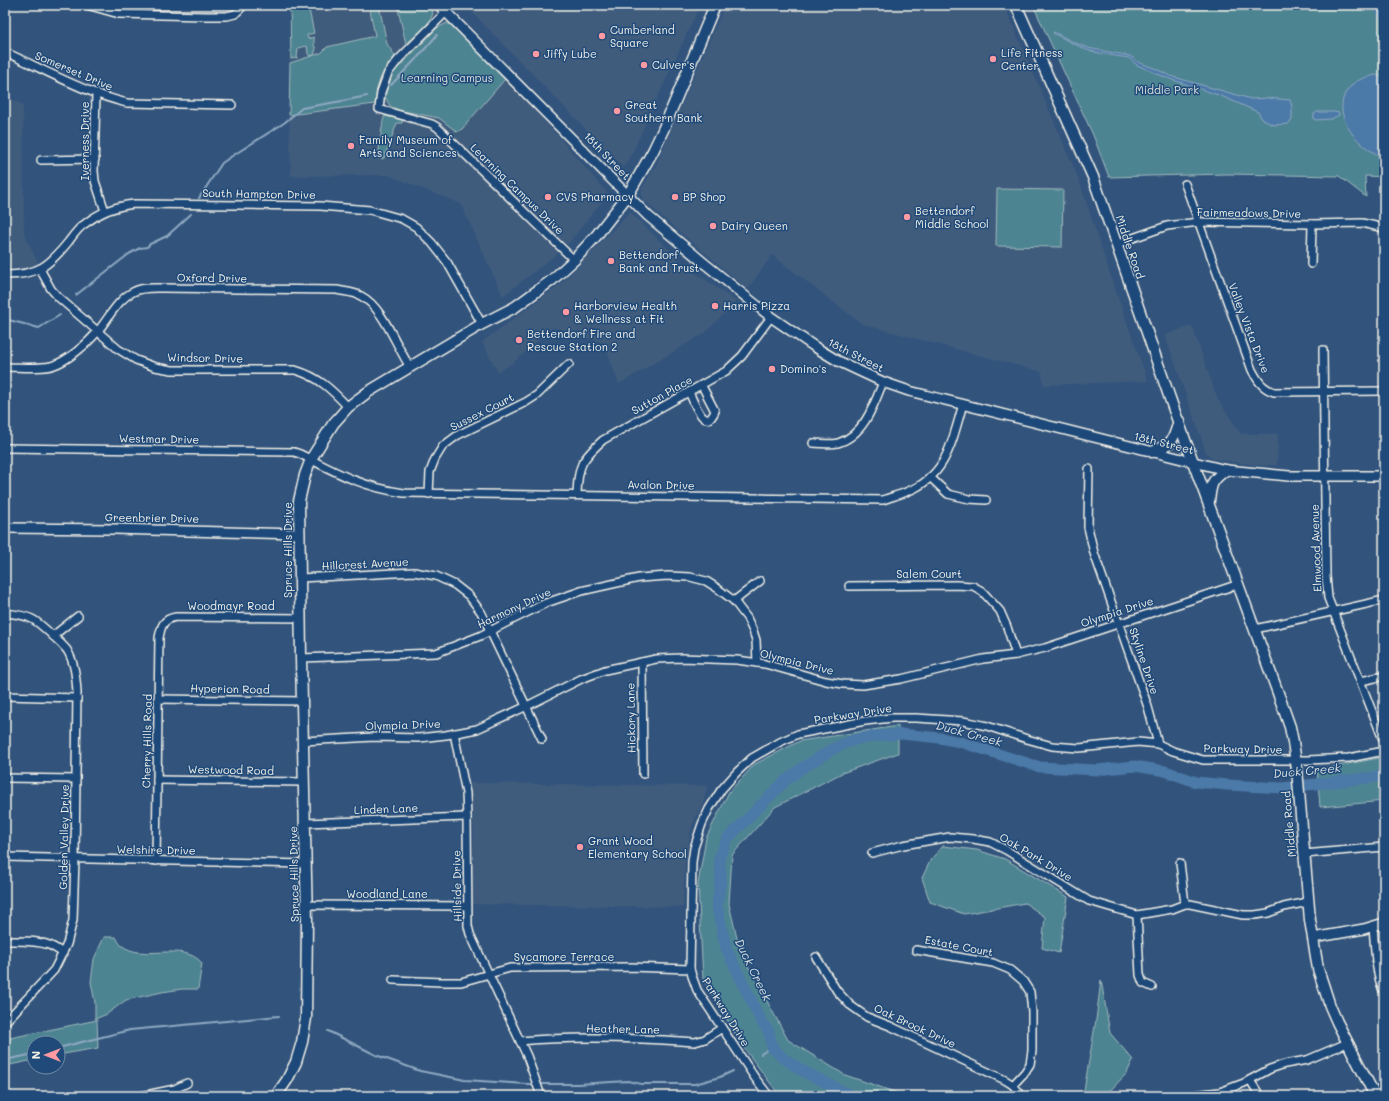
<svg xmlns="http://www.w3.org/2000/svg" width="1389" height="1101" font-family="Mali,sans-serif">
	<style>
		.built { fill: #405b7d }
		.green { fill: #4e8492; stroke: #a1babd }
		.water { fill: #4c79a8; stroke: #8fa9c2 }
		.lines { fill: none; stroke-linecap: round; stroke-linejoin: round }
		.stream { stroke: #8fa9c2; stroke-width: 2 }
		.river { stroke: #4c79a8; stroke-width: 11 }
		.minor-casing { stroke: #f4f1e8; stroke-width: 10 }
		.tertiary-casing { stroke: #f4f1e8; stroke-width: 12 }
		.secondary-casing { stroke: #f4f1e8; stroke-width: 13 }
		.minor { stroke: #1f4a7a; stroke-width: 7 }
		.tertiary { stroke: #1f4a7a; stroke-width: 9 }
		.secondary { stroke: #1f4a7a; stroke-width: 10 }
		.poi-dot { fill: #ff9aa2; stroke: #1f4a7a; stroke-width: 1.5 }
		.labels { text-anchor: middle; stroke-width: 3; stroke-linejoin: round; paint-order: stroke }
		.poi-label { font-size: 11px; fill: #f4f1e8; stroke: #1f4a7a; text-anchor: start }
		.street-label { font-size: 11px; fill: #f4f1e8; stroke: #1f4a7a }
		.park-label { font-size: 11px; fill: #dbe1db; stroke: #1f4a7a }
		.water-label { font-size: 12px; font-style: italic; fill: #dbdfde; stroke: #1f4a7a }
	</style>
	<rect width="100%" height="100%" fill="#32547c"/>
	<filter id="ink" filterUnits="userSpaceOnUse"><feTurbulence type="fractalNoise" baseFrequency=".025" numOctaves="2"/><feDisplacementMap in="SourceGraphic" scale="8" xChannelSelector="R" yChannelSelector="G"/><feConvolveMatrix kernelMatrix="1 2 1 2 8 2 1 2 1" color-interpolation-filters="sRGB"/></filter>
	<g filter="url(#ink)">
		<g class="built">
			<polygon points="290,5 430,5 512,86 557,135 608,194 567,245 504,185 498,192 558,253 503,296 461,204 388,175 291,176 289,115"/>
			<polygon points="465,5 700,5 634,149 624,168"/>
			<polygon points="725,5 1004,5 1079,180 1118,298 1148,381 1043,385 1042,372 862,324 772,255 748,289 661,216 642,198 642,188 656,165"/>
			<polygon points="5,96 23,105 24,233 38,263 27,268 5,268"/>
			<polygon points="630,212 688,268 736,301 705,333 619,384 604,343 553,327 514,362 498,372 482,342 562,283"/>
			<polygon points="1192,326 1218,400 1241,434 1278,434 1277,465 1256,465 1212,459 1206,452 1165,335"/>
			<polygon points="470,783 707,786 704,800 692,826 685,861 683,907 472,904 474,833"/>
		</g>
		<g class="green">
			<polygon points="290,5 308,5 314,33 307,35 308,39 314,37 314,45 316,49 314,55 310,56 308,54 307,46 298,48 297,58 291,59"/>
			<path d="M 369,5 L 379,5 L 387,44 L 395,56 C 380,74 378,81 375,104 L 289,115 L 290,63 L 321,53 L 327,47 L 375,36 Z"/>
			<path d="M 397,5 L 431,5 C 440,18 415,36 406,44 Z"/>
			<polygon points="1033,5 1384,5 1384,177 1365,176 1366,197 1339,176 1227,174 1109,177 1093,135"/>
			<polygon points="447,23 453,26 505,79 462,129 457,132 439,118 398,110 390,106 385,97 390,76 437,28"/>
			<polygon points="385,116 403,120 402,123 397,123 384,158 382,159 378,158 383,120"/>
			<polygon points="997,189 1063,190 1062,247 996,246"/>
			<polygon points="898,726 898,753 842,773 775,807 732,855 729,904 740,951 788,1040 845,1075 906,1096 780,1096 744,1048 703,979 698,884 706,838 729,792 755,764 800,741"/>
			<polygon points="1384,757 1384,801 1320,807 1317,770"/>
			<polygon points="943,846 977,850 1005,859 1068,897 1059,953 1042,948 1045,917 1025,903 964,914 930,902 922,878 931,859"/>
			<path d="M 104,937 L 116,937 C 117,939 119,943 121,945 C 143,963 182,940 202,963 L 198,989 L 182,989 L 162,992 L 126,1000 L 107,1014 L 95,1019 L 95,1003 L 91,982 L 94,959 Z"/>
			<polygon points="1101,980 1110,1033 1133,1060 1127,1073 1105,1096 1083,1096 1096,1020"/>
			<polygon points="97,1020 98,1048 58,1055 58,1043 34,1043 34,1060 5,1066 5,1039"/>
		</g>
		<g class="water">
			<polygon points="1054,32 1073,42 1088,48 1130,56 1138,62 1156,69 1170,76 1251,99 1267,98 1290,100 1292,107 1292,120 1288,124 1274,125 1269,123 1262,119 1258,112 1221,96 1167,78 1137,65 1129,58 1103,54 1087,50 1072,43 1053,33"/>
			<path d="M 1376,75 L 1384,77 L 1384,157 C 1358,149 1326,111 1351,86 C 1357,79 1367,77 1376,75 Z"/>
			<polygon points="1317,112 1334,112 1339,113 1339,115 1331,119 1316,120 1314,119 1314,114"/>
		</g>
		<g class="lines">
			<g class="stream">
				<polyline points="391,85 418,57 437,35"/>
				<polyline points="199,198 222,163 232,156 284,123 302,108 342,101 367,96"/>
				<polyline points="76,295 129,254 140,248 147,247 150,244 167,236 191,214"/>
				<polyline points="5,319 39,328 60,315"/>
				<polyline points="328,1031 376,1055 420,1071 465,1080 526,1084 578,1084 628,1081 641,1084 695,1084 720,1077 733,1071"/>
				<polyline points="58,1048 130,1030 279,1016"/>
				<polyline points="761,1054 772,1047"/>
				<polyline points="5,1060 34,1054"/>
			</g>
			<g class="river">
				<polyline points="1378,5 1384,15"/>
				<polyline points="852,1096 801,1070 782,1057 772,1047 769,1032 761,1021 726,948 717,906 721,876 719,858 727,839 786,780 802,768 838,746 857,739 878,736 901,734 940,738 960,742 1040,767 1097,770 1135,766 1165,771 1196,782 1227,785 1282,788 1384,776"/>
			</g>
			<defs>
				<g id="minor">
					<polyline points="87,5 119,14 205,16 227,16 235,14 244,5"/>
					<polyline points="453,5 399,59 388,73 381,92 379,109 432,124 437,127 574,260"/>
					<path d="M 5,52 C 45,70 85,93 127,103 L 232,105"/>
					<polyline points="96,93 94,171 95,181 105,211"/>
					<polyline points="41,160 95,159"/>
					<path d="M 1185,184 L 1252,370 C 1258,381 1262,388 1274,392 L 1384,391"/>
					<polyline points="1117,245 1130,239 1167,226 1199,222 1312,224 1362,223 1384,228"/>
					<polyline points="1311,264 1312,224"/>
					<path d="M 40,269 L 51,289 L 58,297 L 118,349 L 136,360 L 155,367 L 172,370 L 295,370 C 319,377 331,389 348,407"/>
					<path d="M 5,275 C 38,275 49,266 69,241 C 74,234 79,227 86,223 C 100,212 116,206 134,204 L 320,206 L 370,210 L 402,219 L 416,227 L 432,243 L 447,262 L 482,324"/>
					<polyline points="1323,350 1326,576 1328,598 1384,742"/>
					<path d="M 5,367 C 20,367 37,369 51,366 C 67,362 88,343 98,331 C 108,319 118,299 133,292 C 142,287 154,288 163,288 L 337,290 C 346,292 354,292 361,296 C 383,307 396,346 410,367"/>
					<path d="M 689,392 C 693,400 705,435 715,411 L 702,386"/>
					<path d="M 813,443 C 821,443 831,445 838,443 C 864,435 874,405 883,382"/>
					<path d="M 5,448 L 294,452 L 300,454 C 337,473 362,487 404,493 L 883,500 C 891,497 899,495 906,492 C 947,477 952,441 963,404"/>
					<polyline points="1089,469 1088,527 1094,553 1148,707 1158,744"/>
					<polyline points="930,477 948,494 969,499 986,500"/>
					<polyline points="429,494 430,472 435,459 443,446 458,435 526,402 537,395 569,364"/>
					<path d="M 577,494 C 578,465 581,460 603,440 L 726,371 L 742,356 L 771,317"/>
					<polyline points="300,578 414,572 436,576 455,585 469,596 481,612 542,739"/>
					<polyline points="849,586 956,585 973,586 982,591 1000,611 1007,627 1016,655"/>
					<polyline points="734,601 760,581"/>
					<path d="M 5,613 C 14,614 24,615 32,619 C 39,622 62,644 67,650 C 75,663 76,678 77,692 L 75,859 L 73,920 L 67,944 L 54,970 L 5,1022"/>
					<polyline points="1255,629 1384,600"/>
					<polyline points="53,636 78,616"/>
					<polyline points="301,658 436,653 480,636 546,603 581,591 639,578 668,576 690,577 706,581 717,588 734,601 747,618 753,631 756,640 757,663"/>
					<polyline points="642,662 643,774"/>
					<polyline points="1361,681 1384,676"/>
					<polyline points="5,696 77,698"/>
					<polyline points="158,699 302,701"/>
					<polyline points="454,733 466,793 467,817 468,926 470,934 527,1056 541,1096"/>
					<polyline points="303,741 374,737 419,738 446,735 477,729 527,706 581,679 605,670 656,659 682,658 737,660 765,664 826,681 843,684 863,685 901,679 983,659 1016,655 1045,648 1239,584"/>
					<polyline points="5,778 76,779"/>
					<polyline points="157,780 304,782"/>
					<polyline points="305,823 467,817"/>
					<polyline points="872,853 903,845 950,837 973,839 990,842 1006,850 1089,901 1137,915 1172,909 1185,904 1190,904 1243,915 1255,915 1268,913 1284,907 1308,902"/>
					<polyline points="1304,854 1384,847"/>
					<polyline points="5,857 306,864"/>
					<path d="M 156,861 L 159,638 C 161,626 163,619 176,617 L 300,618"/>
					<polyline points="1180,863 1185,904"/>
					<polyline points="306,905 467,906"/>
					<polyline points="1137,915 1140,975 1143,983 1152,987"/>
					<path d="M 1373,926 C 1375,949 1375,972 1384,993"/>
					<path d="M 5,941 C 19,941 35,940 49,945 C 54,947 58,950 63,953"/>
					<polyline points="916,950 993,963 1010,970 1023,981 1030,992 1032,1012 1032,1051 1030,1064 1025,1072 1013,1085"/>
					<polyline points="816,957 837,991 850,1005 867,1017 890,1026 1005,1080 1013,1085 1022,1096"/>
					<polyline points="393,980 442,982 461,982 510,968 629,967 690,969"/>
					<path d="M 520,1041 C 578,1036 638,1038 695,1042 L 705,1039 L 722,1028"/>
					<polyline points="1250,1080 1260,1096"/>
					<polyline points="141,1096 175,1089 187,1083"/>
					<polyline points="769,1096 755,1078 697,990 692,976 690,969 692,862 694,848 702,824 709,809 721,790 737,772 752,758 780,742 798,734 865,721 892,718 916,718 963,721 987,726 1027,739 1052,746 1079,748 1138,742 1158,744 1173,751 1203,760 1309,760 1349,758 1384,751"/>
					<polyline points="1185,1096 1220,1092 1244,1083 1270,1069 1285,1064 1307,1060 1347,1043"/>
				</g>
				<g id="tertiary">
					<polyline points="439,5 648,216 704,263 771,317 815,347 838,361 883,382 909,391 1226,470 1289,476 1384,476"/>
					<polyline points="5,528 114,529 299,534"/>
					<polyline points="1313,938 1364,929 1384,923"/>
				</g>
				<g id="secondary">
					<polyline points="1016,5 1093,177 1174,410 1278,693 1290,727 1293,742 1297,769 1310,920 1318,969 1330,1006 1337,1022 1375,1096"/>
					<path d="M 1152,452 C 1173,444 1173,441 1179,421"/>
					<path d="M 1209,501 C 1211,483 1212,480 1226,470"/>
					<polyline points="276,1096 287,1080 296,1062 302,1042 306,1018 307,921 301,658 299,501 305,475 311,459 333,424 348,407 368,392 482,324 515,307 552,280 574,260 596,236 628,195 653,151 663,130 715,5"/>
				</g>
			</defs>
			<use href="#minor" class="minor-casing"/>
			<use href="#tertiary" class="tertiary-casing"/>
			<use href="#secondary" class="secondary-casing"/>
			<use href="#minor" class="minor"/>
			<use href="#tertiary" class="tertiary"/>
			<use href="#secondary" class="secondary"/>
		</g>
	</g>
	<g class="poi-dot">
		<circle cx="602" cy="36" r="4"/>
		<circle cx="536" cy="54" r="4"/>
		<circle cx="993" cy="59" r="4"/>
		<circle cx="644" cy="65" r="4"/>
		<circle cx="617" cy="111" r="4"/>
		<circle cx="351" cy="146" r="4"/>
		<circle cx="548" cy="197" r="4"/>
		<circle cx="675" cy="197" r="4"/>
		<circle cx="907" cy="217" r="4"/>
		<circle cx="713" cy="226" r="4"/>
		<circle cx="611" cy="261" r="4"/>
		<circle cx="715" cy="306" r="4"/>
		<circle cx="566" cy="312" r="4"/>
		<circle cx="519" cy="340" r="4"/>
		<circle cx="772" cy="369" r="4"/>
		<circle cx="580" cy="847" r="4"/>
	</g>
	<g class="labels">
		<g class="poi-label">
			<text x="610" y="34">Cumberland<tspan x="610" dy="13">Square</tspan></text>
			<text x="1001" y="57">Life Fitness<tspan x="1001" dy="13">Center</tspan></text>
			<text x="544" y="58">Jiffy Lube</text>
			<text x="652" y="69">Culver's</text>
			<text x="625" y="109">Great<tspan x="625" dy="13">Southern Bank</tspan></text>
			<text x="359" y="144">Family Museum of<tspan x="359" dy="13">Arts and Sciences</tspan></text>
			<text x="556" y="201">CVS Pharmacy</text>
			<text x="683" y="201">BP Shop</text>
			<text x="915" y="215">Bettendorf<tspan x="915" dy="13">Middle School</tspan></text>
			<text x="721" y="230">Dairy Queen</text>
			<text x="619" y="259">Bettendorf<tspan x="619" dy="13">Bank and Trust</tspan></text>
			<text x="574" y="310">Harborview Health<tspan x="574" dy="13">&amp; Wellness at Fit</tspan></text>
			<text x="723" y="310">Harris Pizza</text>
			<text x="527" y="338">Bettendorf Fire and<tspan x="527" dy="13">Rescue Station 2</tspan></text>
			<text x="780" y="373">Domino's</text>
			<text x="588" y="845">Grant Wood<tspan x="588" dy="13">Elementary School</tspan></text>
		</g>
		<g class="street-label">
			<text transform="translate(74 71) rotate(23)" y="4">Somerset Drive</text>
			<text transform="translate(85 141) rotate(-90)" y="4">Iverness Drive</text>
			<text transform="translate(607 156) rotate(46)" y="4">18th Street</text>
			<text transform="translate(517 189) rotate(44)" y="4">Learning Campus Drive</text>
			<text transform="translate(259 194) rotate(1)" y="4">South Hampton Drive</text>
			<text transform="translate(1249 213) rotate(1)" y="4">Fairmeadows Drive</text>
			<text transform="translate(1130 247) rotate(71)" y="4">Middle Road</text>
			<text transform="translate(212 278) rotate(1)" y="4">Oxford Drive</text>
			<text transform="translate(1249 328) rotate(69)" y="4">Valley Vista Drive</text>
			<text transform="translate(856 355) rotate(27)" y="4">18th Street</text>
			<text transform="translate(205 358) rotate(1)" y="4">Windsor Drive</text>
			<text transform="translate(662 395) rotate(-29)" y="4">Sutton Place</text>
			<text transform="translate(482 412) rotate(-27)" y="4">Sussex Court</text>
			<text transform="translate(159 439) rotate(1)" y="4">Westmar Drive</text>
			<text transform="translate(1164 443) rotate(14)" y="4">18th Street</text>
			<text transform="translate(661 485) rotate(1)" y="4">Avalon Drive</text>
			<text transform="translate(152 518) rotate(1)" y="4">Greenbrier Drive</text>
			<text transform="translate(1316 548) rotate(-92)" y="4">Elmwood Avenue</text>
			<text transform="translate(288 550) rotate(-90)" y="4">Spruce Hills Drive</text>
			<text transform="translate(365 564) rotate(-3)" y="4">Hillcrest Avenue</text>
			<text x="929" y="578">Salem Court</text>
			<text x="231" y="610">Woodmayr Road</text>
			<text transform="translate(514 608) rotate(-25)" y="4">Harmony Drive</text>
			<text transform="translate(1117 612) rotate(-18)" y="4">Olympia Drive</text>
			<text transform="translate(1144 661) rotate(71)" y="4">Skyline Drive</text>
			<text transform="translate(797 662) rotate(14)" y="4">Olympia Drive</text>
			<text transform="translate(230 689) rotate(1)" y="4">Hyperion Road</text>
			<text transform="translate(853 714) rotate(-9)" y="4">Parkway Drive</text>
			<text transform="translate(631 718) rotate(-91)" y="4">Hickory Lane</text>
			<text transform="translate(403 725) rotate(-2)" y="4">Olympia Drive</text>
			<text transform="translate(147 741) rotate(-89)" y="4">Cherry Hills Road</text>
			<text transform="translate(1243 749) rotate(1)" y="4">Parkway Drive</text>
			<text transform="translate(231 770) rotate(1)" y="4">Westwood Road</text>
			<text transform="translate(386 809) rotate(-2)" y="4">Linden Lane</text>
			<text transform="translate(1289 824) rotate(-95)" y="4">Middle Road</text>
			<text transform="translate(64 837) rotate(-89)" y="4">Golden Valley Drive</text>
			<text transform="translate(156 850) rotate(1)" y="4">Welshire Drive</text>
			<text transform="translate(1036 857) rotate(31)" y="4">Oak Park Drive</text>
			<text transform="translate(294 874) rotate(-91)" y="4">Spruce Hills Drive</text>
			<text transform="translate(457 886) rotate(-91)" y="4">Hillside Drive</text>
			<text x="387" y="898">Woodland Lane</text>
			<text transform="translate(959 946) rotate(11)" y="4">Estate Court</text>
			<text x="564" y="961">Sycamore Terrace</text>
			<text transform="translate(726 1012) rotate(58)" y="4">Parkway Drive</text>
			<text transform="translate(915 1026) rotate(25)" y="4">Oak Brook Drive</text>
			<text transform="translate(623 1029) rotate(1)" y="4">Heather Lane</text>
		</g>
		<g class="park-label">
			<text x="447" y="82">Learning Campus</text>
			<text x="1167" y="94">Middle Park</text>
		</g>
		<g class="water-label">
			<text transform="translate(969 734) rotate(15)" y="4">Duck Creek</text>
			<text transform="translate(1307 771) rotate(-5)" y="4">Duck Creek</text>
			<text transform="translate(753 970) rotate(64)" y="4">Duck Creek</text>
		</g>
	</g>
	<rect width="1389" height="1101" fill="none" stroke="#1f4a7a" stroke-width="20"/>
	<rect x="10" y="10" width="1369" height="1081" fill="none" stroke="#f4f1e8" stroke-width="1.5" filter="url(#ink)"/>
	<g transform="translate(46 1055) rotate(270)"><circle r="19" fill="#1f4a7a" stroke="#748da6"/>
	<path d="M0-3L7 15L0 10L-7 15Z" fill="#ff9aa2"/>
	<text y="-6" font-size="11" font-weight="bold" text-anchor="middle" fill="#f4f1e8">N</text>
	</g>
</svg>
